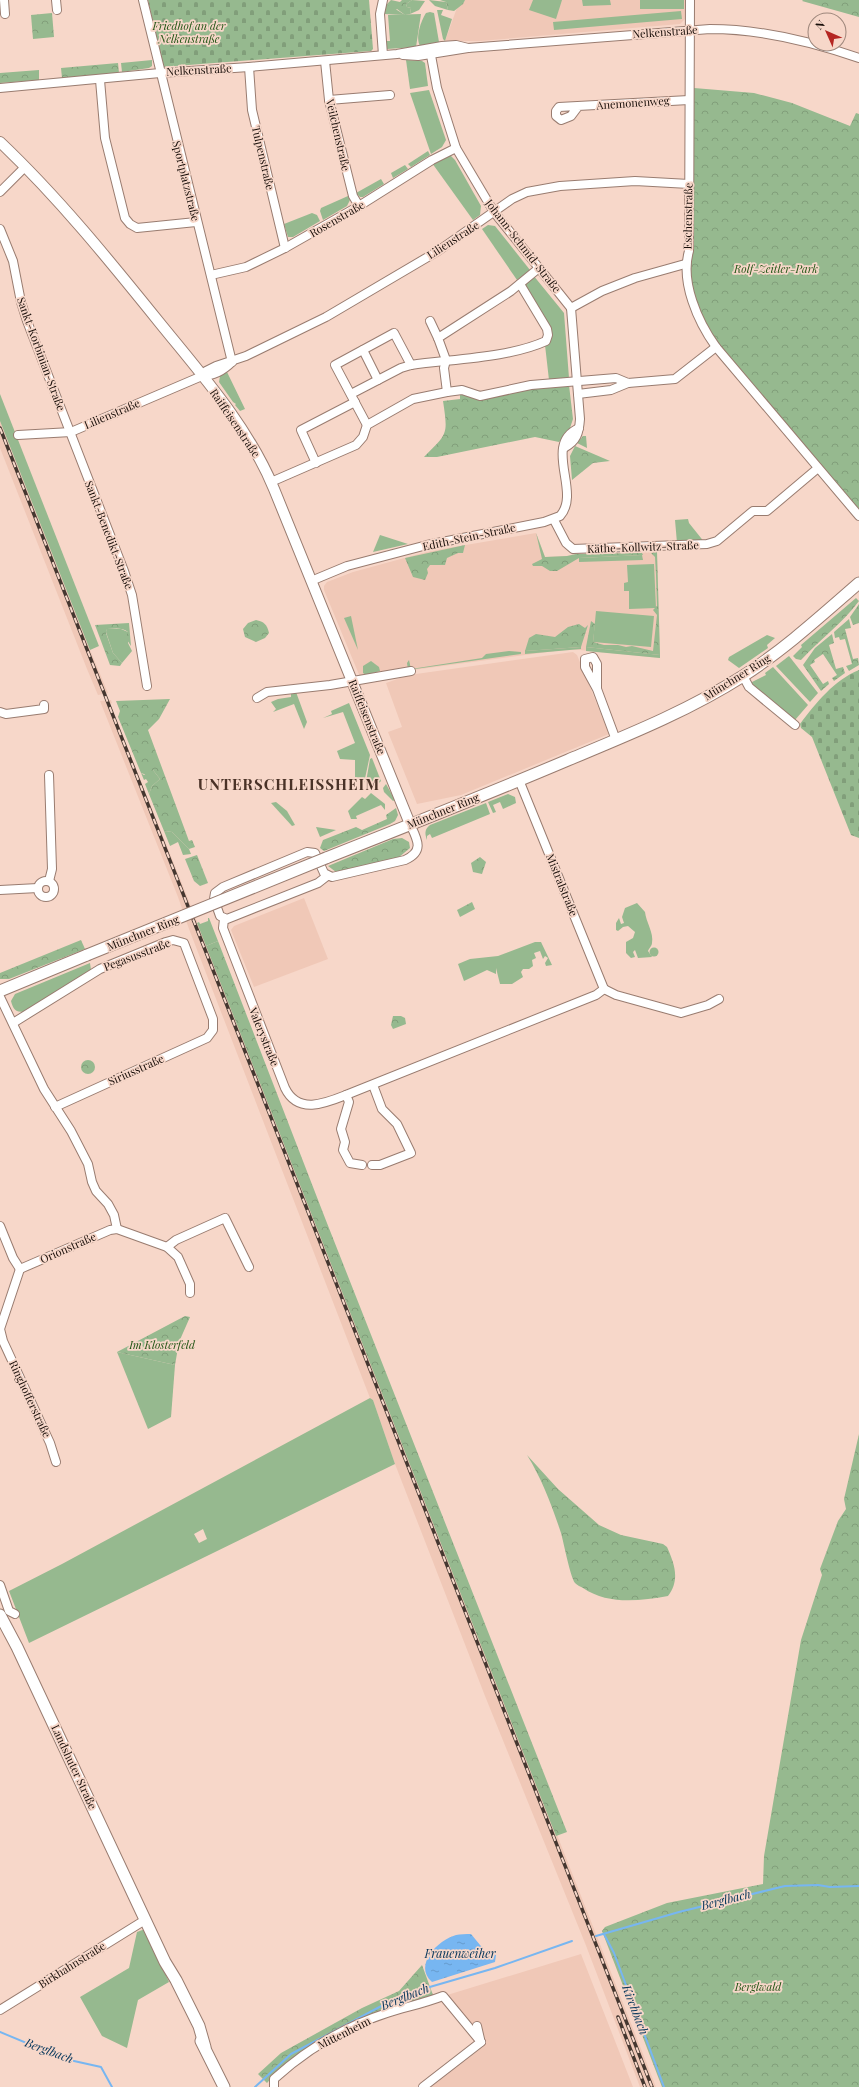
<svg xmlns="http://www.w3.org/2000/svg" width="859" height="2087" font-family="'Playfair Display',serif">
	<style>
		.built { fill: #f0c8b7 }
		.grass { fill: #96b98f; fill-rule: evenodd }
		.forest { fill: url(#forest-crowns) }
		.cemetery { fill: url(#cemetery-stones) }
		.water { fill: url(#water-ripples) }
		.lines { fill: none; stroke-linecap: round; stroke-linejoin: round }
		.stream { stroke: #77b6f1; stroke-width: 2 }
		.minor-casing { stroke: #997c70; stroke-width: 10 }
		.tertiary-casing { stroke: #997c70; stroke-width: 12 }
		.secondary-casing { stroke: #997c70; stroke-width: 13 }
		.minor { stroke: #fff; stroke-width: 8 }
		.tertiary { stroke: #fff; stroke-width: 10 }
		.secondary { stroke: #fff; stroke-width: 11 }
		.rail-casing { stroke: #453730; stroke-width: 3.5 }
		.rail { stroke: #f7d7c9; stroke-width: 2; stroke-dasharray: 6; stroke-linecap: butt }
		.secondary-bridge-casing { stroke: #997c70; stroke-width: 13; stroke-linecap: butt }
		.secondary-bridge { stroke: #fff; stroke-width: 11 }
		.labels { text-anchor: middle; stroke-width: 3.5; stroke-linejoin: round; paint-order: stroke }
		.park-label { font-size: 11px; font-style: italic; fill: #205414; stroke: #f7d7c9 }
		.street-label { font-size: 11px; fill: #180e09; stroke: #f7d7c9 }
		.water-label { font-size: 12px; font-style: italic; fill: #03345a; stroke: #f7d7c9 }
		.district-label { font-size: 15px; font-weight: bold; letter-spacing: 1px; fill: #4a3227; stroke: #f7d7c9 }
	</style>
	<defs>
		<pattern id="forest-crowns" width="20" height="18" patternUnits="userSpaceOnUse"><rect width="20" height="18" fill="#96b98f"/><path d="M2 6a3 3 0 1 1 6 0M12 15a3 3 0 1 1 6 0" fill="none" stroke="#819e7a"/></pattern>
		<pattern id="cemetery-stones" width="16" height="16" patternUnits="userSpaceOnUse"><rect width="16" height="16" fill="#96b98f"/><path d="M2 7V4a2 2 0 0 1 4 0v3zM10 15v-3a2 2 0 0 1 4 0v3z" fill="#819e7a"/></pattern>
		<pattern id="water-ripples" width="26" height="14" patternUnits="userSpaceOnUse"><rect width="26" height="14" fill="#77b6f1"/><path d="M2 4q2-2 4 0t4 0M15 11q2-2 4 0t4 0" fill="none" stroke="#669bcd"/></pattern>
	</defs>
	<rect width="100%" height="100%" fill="#f7d7c9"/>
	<g class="built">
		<polygon points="454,0 685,0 686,18 680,24 480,41 445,41 458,5"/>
		<polygon points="0,421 90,650 108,693 98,695 87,669 0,448"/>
		<polygon points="536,533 545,557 567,556 576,554 657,552 660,658 570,649 360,677 324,590 324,586 327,582 353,572 430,551"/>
		<polygon points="573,652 577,655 609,734 461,795 417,804 388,732 402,727 386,683 409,675"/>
		<polygon points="111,700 112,703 110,704 273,1111 656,2087 640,2087 585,1943 485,1696 395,1464 373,1400 370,1398 189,929 178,897 100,701"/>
		<polygon points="304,898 328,959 254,987 231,930 234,926"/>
		<polygon points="581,1954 633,2087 431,2087 484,2046 444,1996"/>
	</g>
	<g class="grass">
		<polygon points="412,0 425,1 419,10 410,14 411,8 407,7 406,4"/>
		<polygon points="429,0 446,2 448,10 435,6"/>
		<polygon points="533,0 562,0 556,19 529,10"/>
		<polygon points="582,0 610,0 611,5 583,6"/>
		<rect x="640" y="0" width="44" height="9"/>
		<polygon points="388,3 389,5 405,15 384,14 384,8"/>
		<polygon points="437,10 443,10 441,15 452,19 445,41 443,39"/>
		<polygon points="681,11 682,19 554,30 553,22"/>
		<path d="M 430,12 L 434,13 L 439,42 L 420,46 C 415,37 421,21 426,13 Z"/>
		<polygon points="421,14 416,47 387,49 384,41 390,41 388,15"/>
		<polygon points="406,60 422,61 425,63 428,86 410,89"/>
		<polygon points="429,90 446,140 442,147 431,154 410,93"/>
		<polygon points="428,151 430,155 411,167 408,164"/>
		<polygon points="450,155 455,160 481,206 480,215 473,220 432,163 441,157"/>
		<polygon points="405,165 408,169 393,178 391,173"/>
		<polygon points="381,179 384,184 363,197 360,197 356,193"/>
		<polygon points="348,196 350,200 347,206 323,220 320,211 321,208"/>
		<polygon points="312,213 317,215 320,221 293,237 288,237 284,224"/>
		<polygon points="488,225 495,226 530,270 517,280 482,229"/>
		<polygon points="533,275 564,313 569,378 549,380 545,345 550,336 522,284"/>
		<polygon points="227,372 245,409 240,411 235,405 236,404 233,402 219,382 220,376"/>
		<polygon points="0,394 99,646 90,650 0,421"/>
		<polygon points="688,519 689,523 705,543 677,543 675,520"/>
		<polygon points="380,535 408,544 373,552"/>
		<polygon points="642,555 643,560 579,562 579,558"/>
		<polygon points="654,564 656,608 629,609 629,591 624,591 624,583 628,582 627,565"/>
		<polygon points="596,611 654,616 651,647 593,642"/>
		<polygon points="351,616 358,650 344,618"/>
		<polygon points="107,629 121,629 128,632 128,643 132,651 122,663 113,653 106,632"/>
		<polygon points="767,635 775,638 767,645 768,648 739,668 728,660 729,657"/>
		<polygon points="581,647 581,649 525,654 525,651"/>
		<polygon points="586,647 660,655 660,658 586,651"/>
		<polygon points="509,651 521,652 521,654 408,670 407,663 409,660 411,669 482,658 486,654"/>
		<polygon points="789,656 818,693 810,702 776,666"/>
		<polygon points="371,661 379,667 380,671 366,675 363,673 363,666"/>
		<polygon points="773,667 808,705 795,720 791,719 750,683 766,675 765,673"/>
		<polygon points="296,692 307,722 304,729 294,704 273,712 276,709 271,702 278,699 291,697 291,693"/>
		<polygon points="349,703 370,755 364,783 359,782 360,778 355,777 355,760 340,759 337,751 355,743 343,712 323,718 332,714 331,711"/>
		<polygon points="372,758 381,781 378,784 366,782 370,759"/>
		<polygon points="151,770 153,770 160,779 152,786 149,794 145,784 148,782 146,779 144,780 141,773 144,775"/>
		<polygon points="386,784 395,800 393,801 384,792 383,788"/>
		<polygon points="371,793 385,804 385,810 381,805 356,816 357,819 351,819 348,811 362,797 365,799"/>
		<polygon points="508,794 515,797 516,803 503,809 500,802 493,805 496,812 493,813 488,802"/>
		<polygon points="276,802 287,811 295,825 292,826 271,803"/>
		<path d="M 486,803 L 490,814 L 432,838 L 430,834 L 427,836 L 427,840 C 425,834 424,830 430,825 Z"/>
		<polygon points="316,827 336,830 320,837"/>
		<polygon points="164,831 172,832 189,849 191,854 183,855 178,842 170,846"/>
		<path d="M 637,903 L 645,912 C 646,922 654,933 652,943 C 652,946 649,948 648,951 L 652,957 L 638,958 L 635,950 L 633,952 L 635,957 L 631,958 L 626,953 L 626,942 L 633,938 L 635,932 L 628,926 L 623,927 L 618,931 L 616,930 L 616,923 L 619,918 L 621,924 L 624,923 L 622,917 L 625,908 Z"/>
		<polygon points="208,918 209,918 218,941 206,946 197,923 199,922 200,924 208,921"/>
		<polygon points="535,942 541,942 552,965 546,966 545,963 548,958 545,956 543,959 540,951 534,953 536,958 532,960 533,966 529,969 523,969 521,972 523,977 512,984 500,984 496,968 496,974 487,970 464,981 458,964 470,959 498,956"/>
		<circle cx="654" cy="952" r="4.5"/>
		<path d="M 90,963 L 91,970 L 24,1012 C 15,1012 13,1009 11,1001 L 15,994 Z"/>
		<polygon points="117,1352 175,1365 171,1417 148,1429"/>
		<path d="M 370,1398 L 373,1400 L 395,1464 L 29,1643 L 9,1591 L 62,1564 ZM 203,1529 L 207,1539 L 199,1543 L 194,1534 Z"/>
		<polygon points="145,1929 169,1982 138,2000 127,2048 102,2036 80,1997 129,1968 137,1932"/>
	</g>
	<g class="forest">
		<polygon points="391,0 400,2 402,0 412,0 406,4 407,7 411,8 410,14 405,15 397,9 393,12 389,12 388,3"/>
		<polygon points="440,0 465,0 463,4 454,11 448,10 446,2"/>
		<polygon points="803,0 859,0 859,17 802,1"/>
		<polygon points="52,13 54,37 33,39 31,15"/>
		<polygon points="152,60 152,66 149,68 122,72 121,63"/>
		<polygon points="118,63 119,73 62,78 61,68"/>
		<polygon points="39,70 39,80 0,83 0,73"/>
		<path d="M 694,88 L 754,93 L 792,103 L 850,126 L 856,113 L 859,114 L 859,510 L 720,347 C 703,325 690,291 689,263 C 689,259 693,253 694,249 Z"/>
		<path d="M 569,385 L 573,419 L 570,428 L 559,442 L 535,437 L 437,457 L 424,457 C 448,433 448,435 443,401 L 460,399 L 460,394 Z"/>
		<polygon points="583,436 586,436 587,448 577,443"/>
		<polygon points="575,446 610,461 593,463 572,480 570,456"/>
		<polygon points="536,533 545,557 567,556 576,554 642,553 643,555 579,558 557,571 550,571 542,566 533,566 532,564 542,559"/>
		<polygon points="465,545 463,553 458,553 447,558 445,565 430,565 427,569 428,573 425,580 413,577 405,558"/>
		<polygon points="657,552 660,655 586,647 591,621 595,624 593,642 604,645 618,645 626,647 632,646 653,651 657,615 653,610 657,606 656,575 655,557 651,553"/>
		<path d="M 856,598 L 859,601 C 842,624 820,639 801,660 L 796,659 L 793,656 L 802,647 L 801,645 Z"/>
		<polygon points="859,604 859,623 853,625 850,617"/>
		<polygon points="849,619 851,628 845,629 853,659 858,658 859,665 849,671 846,666 852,664 845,639 840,640 839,637 835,638 834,632"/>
		<path d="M 256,620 C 264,622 267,624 269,633 L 265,638 L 256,642 L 245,637 L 243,629 L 248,623 Z"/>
		<path d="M 129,623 L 131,646 L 125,637 L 128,632 C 122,627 114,629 107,629 L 106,633 L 113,653 L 122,663 L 120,666 L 110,665 L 95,625 Z"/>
		<polygon points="579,624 585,628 588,625 581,647 525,651 529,638 536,634 555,637 568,627"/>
		<polygon points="832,634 834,643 829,645 836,669 843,667 845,673 834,681 832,678 837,675 823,654 814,660 815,662 810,665 823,684 828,681 829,684 821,691 803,665 815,648"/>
		<polygon points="170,699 159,719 148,730 189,841 192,840 195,847 189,849 172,832 164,831 149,794 152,786 160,779 153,770 147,775 141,773 118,717 120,711 116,701"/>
		<polygon points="396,808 398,815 395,821 390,824 324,851 320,848 323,840 356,827 362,830 387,819 386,815"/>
		<polygon points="402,838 409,842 410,848 398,858 336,872 328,866 393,839"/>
		<polygon points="197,855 208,883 200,886 194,881 185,859"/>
		<polygon points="480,857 486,862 482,874 473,872 471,863"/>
		<polygon points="472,902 475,909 460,917 457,910"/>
		<polygon points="81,940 85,949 9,979 0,979 0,973"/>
		<polygon points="218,941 325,1218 567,1832 556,1836 206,946"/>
		<polygon points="393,1016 401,1016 405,1018 406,1024 393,1029 391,1025"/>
		<circle cx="88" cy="1067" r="7"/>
		<polygon points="185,1316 190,1317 179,1342 175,1365 117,1352"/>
		<polygon points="859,1434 859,2087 662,2087 602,1931 605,1927 667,1903 763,1884 764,1856 801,1640 822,1575 820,1569 838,1521 846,1509 844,1499"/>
		<path d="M 527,1455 L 558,1489 L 599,1525 L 621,1535 L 663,1544 L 667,1547 C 675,1565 680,1580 668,1596 C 639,1601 608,1605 583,1588 C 581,1587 577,1585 575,1583 C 570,1576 564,1544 561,1533 C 552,1506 542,1479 527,1455 Z"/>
		<polygon points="422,1965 433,1995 400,2006 297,2055 281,2068 267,2083 258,2074 281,2053 362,2008 399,1991"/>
	</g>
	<g class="cemetery">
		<polygon points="148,0 369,0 373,49 371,51 163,67"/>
		<path d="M 859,670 L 859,838 L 851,835 L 812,737 L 801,728 L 800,724 C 816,703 834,680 859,670 Z"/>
	</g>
	<path class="water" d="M 471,1934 L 485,1951 L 496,1955 L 495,1962 L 432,1982 C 413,1965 438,1940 456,1935 C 460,1934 466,1934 471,1934 Z"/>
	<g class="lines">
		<g class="stream">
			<polyline points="604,1934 614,1953 664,2087"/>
			<polyline points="596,1936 679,1912 785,1886 818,1885 830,1887 859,1886"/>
			<polyline points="0,2032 65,2059 101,2067 112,2087"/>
			<polyline points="255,2087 291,2054 387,2003 416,1991 495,1968 572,1941"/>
		</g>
		<defs>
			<g id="minor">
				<polyline points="4,0 5,14"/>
				<polyline points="56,0 57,10"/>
				<path d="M 143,0 C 173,121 202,241 232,362"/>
				<path d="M 690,0 L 689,251 C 680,282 698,322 716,347 L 859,516"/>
				<polyline points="430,50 437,88 456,148 494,212 571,308"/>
				<polyline points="383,55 380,14 383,0"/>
				<path d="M 403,55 L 418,56 L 468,48 L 710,29 C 761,29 810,41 859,58"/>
				<polyline points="325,61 329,100 353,196 359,206"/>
				<polyline points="249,67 252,110 285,248"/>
				<polyline points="100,80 105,138 125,218 130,224 137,228 196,222"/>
				<polyline points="0,88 160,73 249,67 397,54 442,46 456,45 468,48"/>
				<polyline points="329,100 390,95"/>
				<polyline points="577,108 571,116 561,120 556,116 556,111 559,107 689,100"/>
				<polyline points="0,192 24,168"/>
				<polyline points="0,229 13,261 21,302 27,321 124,571 132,595 147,686"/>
				<polyline points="211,275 246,267 285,248 359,206 432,160 456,148"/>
				<polyline points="571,308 602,291 635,278 685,264"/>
				<polyline points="430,321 438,338"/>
				<polyline points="363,350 378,380"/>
				<polyline points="202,376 206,371 216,366 246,356 326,317 438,251 512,199 527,192 560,186 635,181 689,184"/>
				<polyline points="447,392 444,368 446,360 438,338 511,291 539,268"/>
				<path d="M 351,394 L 401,368 L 411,365 C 452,359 509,358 546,341 L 548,335 L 547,329 L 520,284"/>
				<polyline points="578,394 611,390 628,383"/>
				<polyline points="367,425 335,365 394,333 411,365"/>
				<path d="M 18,435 L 71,432 L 202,376 C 214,376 224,370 232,362"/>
				<path d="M 564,448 C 577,441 579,433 580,419 L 571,308"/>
				<polyline points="316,463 301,430 355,402"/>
				<polyline points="271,482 356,445 363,437 367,425 413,399 447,392 462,390 480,396 531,385 616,378 628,383 675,379 716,347"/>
				<polyline points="554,520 566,543 573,549 707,544 717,541 753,511 767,511 818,468"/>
				<path d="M 311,581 L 347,566 L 427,545 L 544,522 L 560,516 C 582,492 542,445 579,428"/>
				<polyline points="743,676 749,687 795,725"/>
				<polyline points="597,689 597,664 593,657 585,659 585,667 597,689 616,740"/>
				<polyline points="257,698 267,692 330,685 411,671"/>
				<polyline points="0,712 6,714 44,709 44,705"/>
				<polyline points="49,775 52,869 49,881"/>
				<polyline points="519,780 604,989"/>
				<path d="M 327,876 L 318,883 L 227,919 L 220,916 L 214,899 L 215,893 L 223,887 L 307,852 L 315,853 L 324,873 L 332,877 L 405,860 C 425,851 417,839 410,824"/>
				<circle cx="46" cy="889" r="8"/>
				<polyline points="0,890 38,888"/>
				<path d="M 224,919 L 223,928 L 285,1088 C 298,1115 326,1103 346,1095 L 596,995 L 604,989"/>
				<polyline points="604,989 616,995 681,1013 708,1005 719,999"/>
				<polyline points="0,997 44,1089 71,1131 88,1164 92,1182 96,1191 108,1204 114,1215 117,1229"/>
				<polyline points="13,1023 100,969 166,942 173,940 184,943 213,1019 213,1030 207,1038 55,1107"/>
				<polyline points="346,1095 349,1102 341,1129 345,1142 343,1150 350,1163 362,1165"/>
				<polyline points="372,1165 380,1165 411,1153 397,1124 382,1109 373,1085"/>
				<polyline points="0,1226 13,1258 20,1269"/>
				<polyline points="167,1247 176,1240 225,1218 249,1267"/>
				<polyline points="20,1269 110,1230 117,1229 167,1247 178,1257 190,1284 190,1293"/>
				<polyline points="20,1269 0,1329 3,1341 50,1443 56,1462"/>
				<polyline points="0,1585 9,1611 15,1614"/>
				<polyline points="0,2010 145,1920"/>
				<polyline points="477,2026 480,2039"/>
				<path d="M 274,2087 L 274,2079 C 306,2050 346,2026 387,2013 C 406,2007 425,2003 443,1996 L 481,2042"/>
				<polyline points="423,2087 481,2042"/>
			</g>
			<path id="tertiary" d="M 0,142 C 58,197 109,260 159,322 C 201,374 248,426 274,489 L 410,824"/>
			<g id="secondary">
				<path d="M 326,858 C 407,826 488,794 568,760 C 628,735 688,711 743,676 C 785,649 822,615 859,583"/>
				<polyline points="0,991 87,955"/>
				<polyline points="0,1615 17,1647 165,1962 176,1980 199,2026 205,2047"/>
				<polyline points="201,2041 224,2087"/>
			</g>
		</defs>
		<use href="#minor" class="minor-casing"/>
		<use href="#tertiary" class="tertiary-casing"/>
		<use href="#secondary" class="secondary-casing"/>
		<use href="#minor" class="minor"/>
		<use href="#tertiary" class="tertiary"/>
		<use href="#secondary" class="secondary"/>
		<defs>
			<g id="rail">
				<polyline points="0,428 652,2087"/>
				<polyline points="618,2017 645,2087"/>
			</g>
		</defs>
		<use href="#rail" class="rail-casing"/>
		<use href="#rail" class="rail"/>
		<defs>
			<polyline id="secondary-bridge" points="87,955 326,858"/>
		</defs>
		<use href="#secondary-bridge" class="secondary-bridge-casing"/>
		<use href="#secondary-bridge" class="secondary-bridge"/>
	</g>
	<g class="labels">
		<g class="park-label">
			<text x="189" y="30">Friedhof an der<tspan x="189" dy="13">Nelkenstraße</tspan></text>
			<text x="776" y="273">Rolf-Zeitler-Park</text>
			<text x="162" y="1349">Im Klosterfeld</text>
			<text x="758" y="1991">Berglwald</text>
		</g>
		<g class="street-label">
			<text transform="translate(665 32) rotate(-4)" y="4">Nelkenstraße</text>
			<text transform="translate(199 70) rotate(-3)" y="4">Nelkenstraße</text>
			<text transform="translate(633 103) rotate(-4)" y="4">Anemonenweg</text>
			<text transform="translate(338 135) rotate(77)" y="4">Veilchenstraße</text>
			<text transform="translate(263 158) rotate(77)" y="4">Tulpenstraße</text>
			<text transform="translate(186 181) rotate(76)" y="4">Sportplatzstraße</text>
			<text transform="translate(688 216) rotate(-89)" y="4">Eschenstraße</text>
			<text transform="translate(337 219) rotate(-30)" y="4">Rosenstraße</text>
			<text transform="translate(453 240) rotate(-33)" y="4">Lilienstraße</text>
			<text transform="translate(523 246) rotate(52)" y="4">Johann-Schmid-Straße</text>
			<text transform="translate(41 354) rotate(70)" y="4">Sankt-Korbinian-Straße</text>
			<text transform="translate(112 414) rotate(-23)" y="4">Lilienstraße</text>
			<text transform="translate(235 423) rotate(56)" y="4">Raiffeisenstraße</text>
			<text transform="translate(109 535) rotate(69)" y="4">Sankt-Benedikt-Straße</text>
			<text transform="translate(469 537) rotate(-12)" y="4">Edith-Stein-Straße</text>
			<text transform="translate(643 547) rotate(-2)" y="4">Käthe-Kollwitz-Straße</text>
			<text transform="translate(737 677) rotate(-32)" y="4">Münchner Ring</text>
			<text transform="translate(367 717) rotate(68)" y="4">Raiffeisenstraße</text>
			<text transform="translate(443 811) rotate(-22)" y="4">Münchner Ring</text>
			<text transform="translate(562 885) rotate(68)" y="4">Mistralstraße</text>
			<text transform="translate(143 933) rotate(-22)" y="4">Münchner Ring</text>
			<text transform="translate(137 955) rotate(-21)" y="4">Pegasusstraße</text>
			<text transform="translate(264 1037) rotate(68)" y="4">Valerystraße</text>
			<text transform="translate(136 1070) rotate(-24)" y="4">Siriusstraße</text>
			<text transform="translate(68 1248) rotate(-24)" y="4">Orionstraße</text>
			<text transform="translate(30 1399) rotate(65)" y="4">Ringhofferstraße</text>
			<text transform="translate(74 1767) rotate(65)" y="4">Landshuter Straße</text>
			<text transform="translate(72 1965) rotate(-32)" y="4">Birkhahnstraße</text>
			<text transform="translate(344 2033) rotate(-27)" y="4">Mittenheim</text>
		</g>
		<g class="water-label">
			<text transform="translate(726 1900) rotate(-14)" y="4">Berglbach</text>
			<text x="460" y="1958">Frauenweiher</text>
			<text transform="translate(405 1997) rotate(-22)" y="4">Berglbach</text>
			<text transform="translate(635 2010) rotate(69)" y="4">Kirchbach</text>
			<text transform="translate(49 2051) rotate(20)" y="4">Berglbach</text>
		</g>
		<g class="district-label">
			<text x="289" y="790">UNTERSCHLEISSHEIM</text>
		</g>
	</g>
	<g transform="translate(827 32) rotate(315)"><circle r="19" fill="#f7d7c9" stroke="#9e877c"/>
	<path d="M0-3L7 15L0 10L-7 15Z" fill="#b52622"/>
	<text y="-6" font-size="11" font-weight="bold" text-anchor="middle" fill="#180e09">N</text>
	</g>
</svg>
